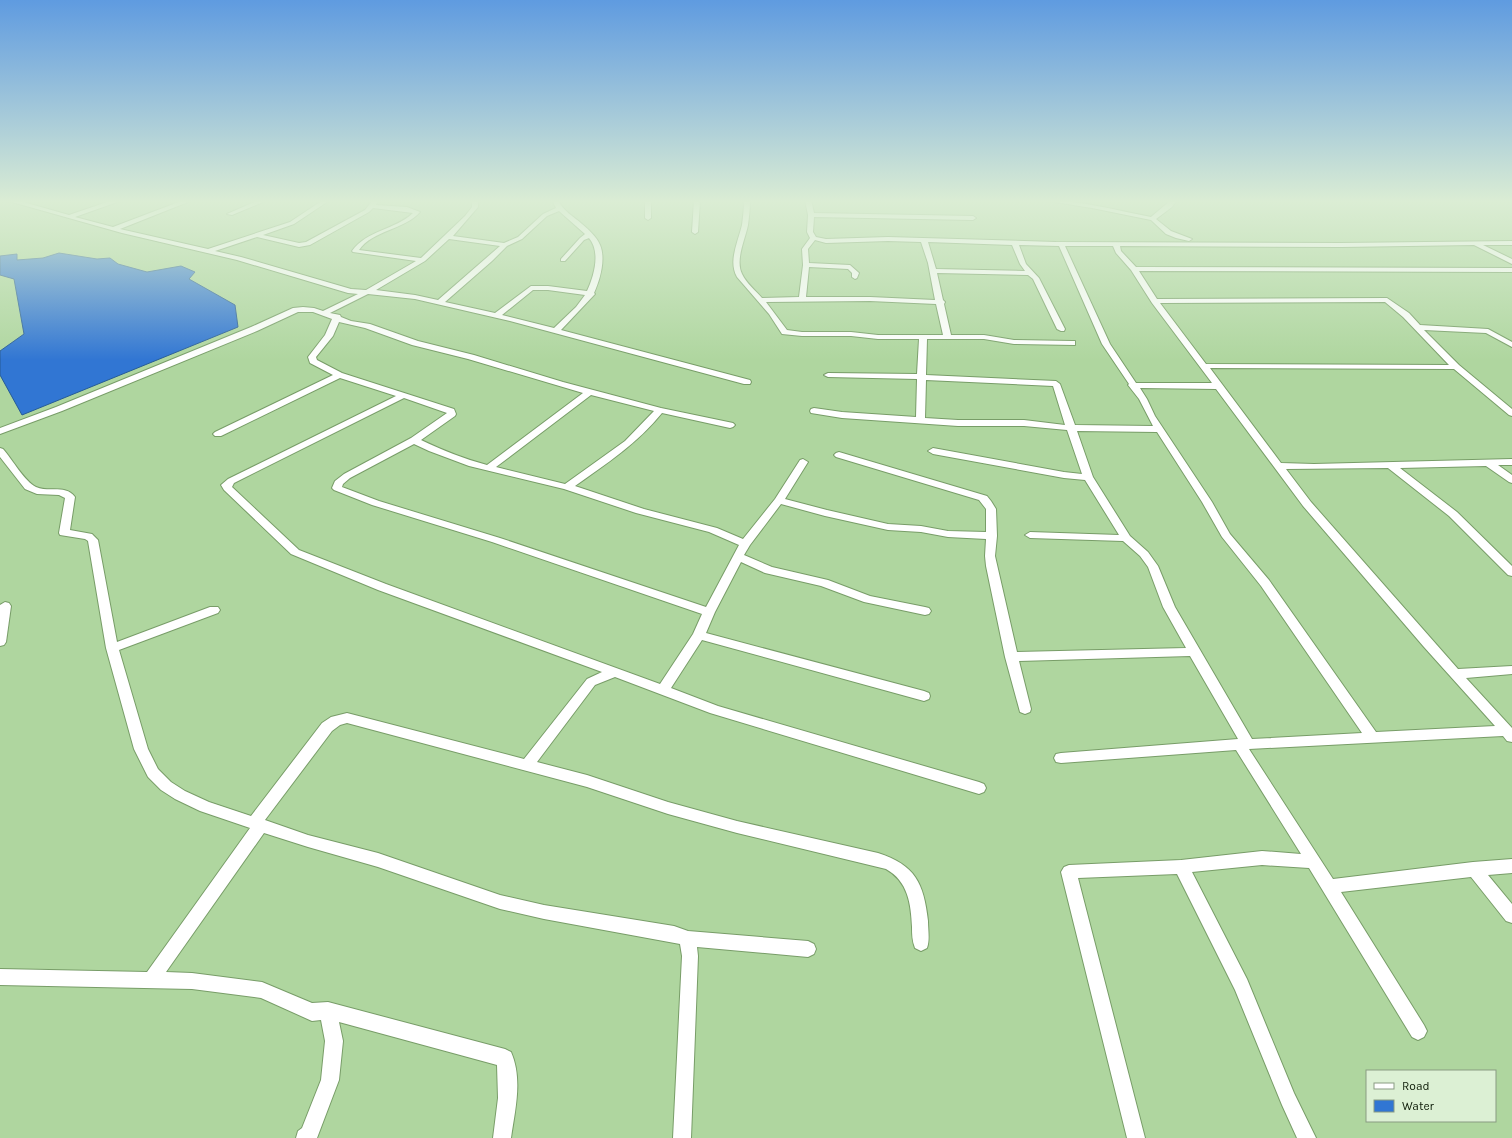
<svg xmlns="http://www.w3.org/2000/svg" width="1512" height="1138" font-family="Karla,sans-serif">
	<style>
		.water { fill: #3176d3; stroke: #265b96 }
		.lines { fill: none; stroke-linecap: round; stroke-linejoin: round }
		.minor-casing { stroke: #789d68; stroke-width: 2 }
		.minor { fill: #fff; fill-rule: evenodd }
	</style>
	<rect width="100%" height="100%" fill="#afd69f"/>
	<polygon class="water" points="59,253 97,259 110,258 118,264 147,272 181,266 195,272 189,279 235,305 238,327 22,415 0,375 0,351 24,334 14,279 0,275 0,256 17,254 17,260 43,258"/>
	<g class="lines">
		<defs>
			<g id="minor">
				<path d="M 5,200 L 16,200 L 69,215 L 113,200 L 123,200 L 75,217 L 113,227 L 184,200 L 193,200 L 120,229 L 208,249 L 290,222 L 323,200 L 330,200 L 294,224 L 263,235 L 299,243 L 306,242 L 365,210 L 373,200 L 378,200 L 376,205 L 407,207 L 420,212 C 404,230 373,230 359,250 L 421,258 L 465,216 L 472,207 L 472,200 L 478,200 L 478,207 L 453,236 L 504,243 L 518,237 L 543,214 L 556,208 L 552,200 L 558,200 C 563,211 573,216 582,224 C 588,229 597,237 600,245 C 606,259 600,280 594,293 L 595,294 L 561,330 L 750,380 L 751,382 L 750,384 L 744,384 L 510,321 L 415,299 L 368,294 L 330,313 L 340,315 L 341,317 L 351,321 L 370,324 L 418,341 L 474,355 L 563,382 L 661,408 L 733,423 L 735,425 L 733,427 L 730,428 L 662,413 C 638,443 606,464 575,486 L 644,509 L 717,528 L 743,539 L 775,499 L 800,460 L 803,459 L 808,462 L 785,499 L 827,510 L 888,524 L 921,526 L 948,531 L 986,532 L 986,509 L 979,500 L 836,457 L 834,455 L 836,453 L 839,452 L 987,496 L 991,501 L 996,509 L 997,536 L 995,556 L 1017,652 L 1186,648 L 1163,607 L 1148,567 L 1140,556 L 1123,541 L 1030,538 L 1025,535 L 1030,532 L 1119,535 L 1085,480 L 1064,478 L 933,454 L 928,451 L 933,448 L 1064,472 L 1082,474 L 1067,430 L 1024,426 L 958,426 L 842,418 L 811,413 L 810,411 L 811,409 L 814,408 L 842,412 L 916,417 L 917,379 L 828,377 L 824,375 L 828,373 L 917,374 L 919,339 L 878,339 L 851,336 L 802,336 L 782,334 L 769,314 L 737,277 C 728,261 738,242 742,225 C 743,217 744,209 744,200 L 750,200 C 750,209 749,217 748,225 C 745,240 735,260 742,274 C 746,283 756,291 762,298 L 799,297 L 803,265 L 802,249 L 810,238 L 807,232 L 808,215 L 805,200 L 811,200 L 814,213 L 973,216 L 976,218 L 973,220 L 814,217 L 813,232 L 816,237 L 826,239 L 888,237 L 1056,242 L 1341,243 L 1512,241 L 1512,245 L 1483,245 L 1512,259 L 1512,264 L 1474,245 L 1341,247 L 1120,246 L 1121,251 L 1136,267 L 1512,268 L 1512,272 L 1139,271 L 1157,299 L 1387,298 L 1409,313 L 1420,325 L 1488,329 L 1512,342 L 1512,347 L 1486,333 L 1424,330 L 1459,365 L 1512,409 L 1512,416 L 1509,415 L 1454,369 L 1210,368 L 1281,463 L 1314,464 L 1512,459 L 1512,465 L 1498,465 L 1512,475 L 1512,483 L 1509,482 L 1486,466 L 1400,468 L 1457,512 L 1512,566 L 1512,576 L 1508,575 L 1449,516 L 1388,468 L 1286,469 L 1311,502 L 1458,669 L 1512,666 L 1512,674 L 1466,678 L 1512,728 L 1512,742 L 1507,741 L 1503,736 L 1249,749 L 1333,879 L 1473,862 L 1512,859 L 1512,873 L 1488,875 L 1512,904 L 1512,923 L 1506,921 L 1471,877 L 1341,892 L 1424,1025 L 1427,1031 L 1424,1037 L 1418,1040 L 1412,1037 L 1309,868 L 1262,865 L 1192,872 L 1247,979 L 1294,1093 L 1316,1138 L 1297,1138 L 1282,1105 L 1235,990 L 1177,874 L 1078,878 L 1145,1138 L 1127,1138 L 1061,872 L 1064,867 L 1069,865 L 1181,860 L 1262,851 L 1301,854 L 1236,750 L 1061,763 L 1056,762 L 1054,758 L 1056,754 L 1061,753 L 1238,739 L 1190,656 L 1019,661 L 1031,709 L 1030,712 L 1025,714 L 1020,712 L 1005,657 L 986,566 L 985,556 L 986,539 L 948,537 L 921,532 L 888,530 L 825,516 L 781,504 L 750,545 L 744,555 L 772,567 L 828,580 L 870,596 L 925,607 L 929,608 L 931,611 L 929,614 L 925,615 L 864,602 L 821,586 L 765,573 L 741,562 L 715,612 L 706,633 L 924,691 L 929,693 L 930,696 L 929,699 L 924,701 L 702,640 L 671,688 L 718,706 L 979,782 L 984,784 L 986,788 L 984,792 L 979,794 L 710,713 L 615,677 L 595,685 L 537,762 L 587,775 L 668,802 L 737,821 L 878,853 C 915,865 924,883 928,921 C 928,930 930,940 927,948 L 921,951 L 915,948 C 912,941 912,934 912,927 C 911,904 908,881 886,869 L 737,833 L 668,814 L 587,787 L 347,723 L 340,725 L 332,731 L 265,820 L 308,835 L 378,853 L 500,895 L 544,905 L 674,926 L 688,931 L 808,941 L 814,944 L 816,949 L 814,954 L 808,957 L 697,947 L 698,956 L 691,1138 L 673,1138 L 682,956 L 680,944 L 544,919 L 500,909 L 378,867 L 308,847 L 264,833 L 166,972 L 192,973 L 262,982 L 312,1003 L 328,1002 L 505,1049 L 511,1052 C 523,1079 515,1110 511,1138 L 493,1138 L 498,1098 L 497,1065 L 339,1022 L 343,1041 L 339,1080 L 317,1138 L 296,1138 L 298,1131 L 302,1128 L 321,1080 L 325,1041 L 321,1020 L 312,1021 L 261,998 L 192,989 L 0,985 L 0,969 L 147,972 L 250,828 L 200,811 L 175,799 L 161,790 L 148,777 L 134,749 L 106,648 L 88,541 L 85,539 L 60,535 L 59,533 L 65,498 L 59,495 L 37,494 L 25,489 L 0,457 L 0,448 L 3,449 C 12,459 25,482 36,487 C 49,493 65,484 75,497 L 70,530 L 92,534 L 98,540 L 117,642 L 210,607 L 218,607 L 220,610 L 218,613 L 119,650 L 148,749 L 158,769 L 171,782 L 185,791 L 209,802 L 251,816 L 322,723 L 331,717 L 347,713 L 524,759 L 587,679 L 602,672 L 378,590 L 291,554 L 224,490 L 221,485 L 228,479 L 396,396 L 340,378 L 221,436 L 215,436 L 213,434 L 215,432 L 333,375 L 310,363 L 308,357 L 325,335 L 332,319 L 313,312 L 298,312 L 257,331 L 62,411 L 0,434 L 0,428 L 56,407 L 251,327 L 293,308 L 303,307 L 314,308 L 323,311 L 358,294 L 348,293 L 237,260 L 122,233 ZM 373,208 L 413,213 C 395,230 367,230 352,251 L 353,252 L 416,261 L 366,290 L 351,289 L 241,257 L 215,251 L 257,237 L 299,247 L 310,245 L 369,212 ZM 559,211 L 585,234 L 580,238 L 561,259 L 561,261 L 565,261 L 584,240 L 589,238 C 601,252 594,276 587,291 L 548,286 L 531,286 L 495,313 L 445,302 L 492,261 L 507,246 L 522,239 L 547,216 ZM 449,239 L 500,246 L 438,300 L 415,295 L 376,290 L 425,261 ZM 815,240 L 826,243 L 888,241 L 921,242 L 928,263 L 935,300 L 870,297 L 806,297 L 809,267 L 848,269 L 852,273 L 852,277 L 855,279 L 857,278 L 859,273 L 850,265 L 809,263 L 808,249 ZM 928,242 L 1012,245 L 1020,264 L 1025,271 L 936,269 ZM 1019,245 L 1059,246 L 1102,344 L 1129,384 L 1128,385 L 1139,399 L 1153,426 L 1075,425 L 1060,384 L 1056,381 L 926,375 L 927,339 L 984,339 L 1014,344 L 1075,345 L 1075,341 L 1072,341 L 1014,340 L 984,335 L 951,335 L 944,304 L 945,302 L 943,300 L 937,273 L 1028,275 L 1033,279 L 1057,329 L 1061,331 L 1064,331 L 1065,329 L 1039,278 L 1026,264 ZM 1065,246 L 1113,246 L 1116,253 L 1131,270 L 1152,303 L 1212,383 L 1136,383 L 1110,344 ZM 533,290 L 548,290 L 585,295 L 576,307 L 554,328 L 502,315 ZM 870,301 L 936,304 L 943,335 L 878,335 L 851,332 L 802,332 L 787,330 L 766,302 ZM 1385,302 L 1403,317 L 1449,365 L 1206,364 L 1160,303 ZM 339,322 L 365,328 L 412,345 L 468,359 L 583,393 L 487,465 C 464,459 442,450 421,440 L 455,416 L 456,414 L 454,409 L 342,373 L 317,360 L 316,357 L 333,336 ZM 926,380 L 1053,386 L 1065,425 L 1024,420 L 958,420 L 925,418 ZM 1140,388 L 1216,389 L 1303,506 L 1424,647 L 1495,726 L 1376,732 L 1269,580 L 1230,534 L 1212,502 L 1155,416 L 1147,399 ZM 591,395 L 654,411 L 625,441 L 565,484 L 496,467 ZM 404,398 L 447,413 L 411,438 L 344,474 L 335,481 L 332,488 L 334,490 L 372,505 L 492,542 L 702,614 L 693,634 L 660,684 L 386,584 L 299,550 L 232,487 L 234,483 ZM 1077,431 L 1157,432 L 1202,502 L 1222,537 L 1261,586 L 1362,733 L 1252,739 L 1175,607 L 1158,566 L 1148,552 L 1130,536 L 1093,477 ZM 414,444 L 429,451 L 469,466 L 564,489 L 636,513 L 709,532 L 739,545 L 706,607 L 500,538 L 379,501 L 342,487 L 343,484 L 350,478 Z"/>
				<polygon points="259,200 268,200 232,215 227,214"/>
				<polygon points="645,200 651,200 651,218 648,220 645,218"/>
				<polygon points="694,200 700,200 698,232 695,234 692,232"/>
				<path d="M 1042,200 C 1080,200 1115,210 1151,217 L 1171,200 L 1177,200 L 1172,207 L 1156,219 L 1171,231 L 1192,239 L 1189,241 L 1176,238 L 1166,234 L 1151,220 L 1092,208 Z"/>
				<polygon points="5,602 9,603 11,606 6,642 4,645 0,646 0,605"/>
			</g>
		</defs>
		<use href="#minor" class="minor-casing"/>
		<use href="#minor" class="minor"/>
	</g>
	<linearGradient id="sky" x2="0" y2="1"><stop stop-color="#5f9be0"/><stop offset="0.56" stop-color="#dbedd4"/><stop offset="1" stop-color="#dbedd4" stop-opacity="0"/></linearGradient>
	<rect width="1512" height="360" fill="url(#sky)"/>
	<rect x="1366" y="1070" width="130" height="52" fill="#dcf0d4" stroke="#899b82"/>
	<rect x="1374" y="1083" width="20" height="6" fill="#ffffff" stroke="#899b82"/>
	<text x="1402" y="1090" font-size="12" fill="#0d1b07">Road</text>
	<rect x="1374" y="1100" width="20" height="12" fill="#3176d3" stroke="#899b82"/>
	<text x="1402" y="1110" font-size="12" fill="#0d1b07">Water</text>
</svg>
